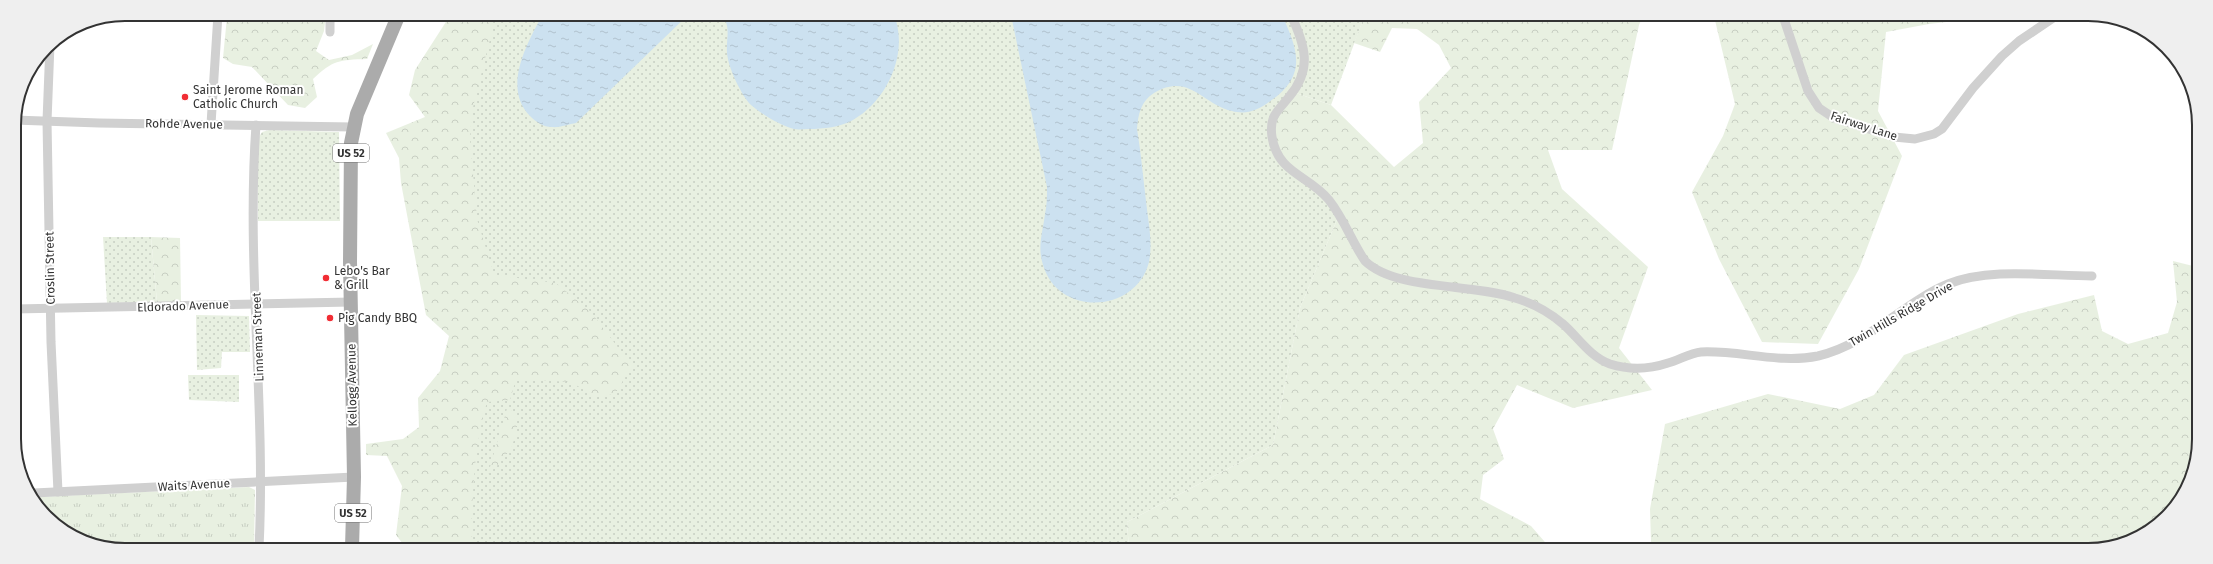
<svg xmlns="http://www.w3.org/2000/svg" width="2213" height="564" font-family="'Fira Sans',sans-serif">
	<style>
		.grass { fill: url(#grass-dots) }
		.forest { fill: url(#forest-crowns) }
		.park { fill: url(#park-tufts) }
		.water { fill: url(#water-ripples) }
		.lines { fill: none; stroke-linecap: round; stroke-linejoin: round }
		.minor { stroke: #d0d0d0; stroke-width: 9 }
		.primary { stroke: #ababab; stroke-width: 14 }
		.poi-dot { fill: #f12d34; stroke: #fff; stroke-width: 1.5 }
		.labels { text-anchor: middle; stroke-width: 4; stroke-linejoin: round; paint-order: stroke }
		.shield { fill: #fff; stroke: #707070; stroke-width: 1 }
		.shield-label { font-size: 11px; font-weight: bold; fill: #333 }
		.poi-label { font-size: 12px; fill: #333; stroke: #fff; text-anchor: start }
		.street-label { font-size: 12px; fill: #333; stroke: #fff }
		.rim { fill: none; stroke: #333; stroke-width: 2 }
	</style>
	<defs>
		<pattern id="grass-dots" width="8" height="8" patternUnits="userSpaceOnUse"><rect width="8" height="8" fill="#e8f0e1"/><path d="M2 2h.1M6 6h.1" fill="none" stroke="#c7cec2" stroke-width="1.8" stroke-linecap="round"/></pattern>
		<pattern id="forest-crowns" width="20" height="18" patternUnits="userSpaceOnUse"><rect width="20" height="18" fill="#e8f0e1"/><path d="M2 6a3 3 0 1 1 6 0M12 15a3 3 0 1 1 6 0" fill="none" stroke="#c7cec2"/></pattern>
		<pattern id="park-tufts" width="24" height="20" patternUnits="userSpaceOnUse"><rect width="24" height="20" fill="#e8f0e1"/><path d="M3 7l-1-3M5 7V3M7 7l1-3M15 17l-1-3M17 17v-4M19 17l1-3" fill="none" stroke="#c7cec2"/></pattern>
		<pattern id="water-ripples" width="26" height="14" patternUnits="userSpaceOnUse"><rect width="26" height="14" fill="#cce1f0"/><path d="M2 4q2-2 4 0t4 0M15 11q2-2 4 0t4 0" fill="none" stroke="#b0c2ce"/></pattern>
	</defs>
	<rect width="100%" height="100%" fill="#fff"/>
	<g class="grass">
		<polygon points="475,14 1365,15 1331,105 1293,92 1308,181 1339,215 1300,308 1273,445 1127,522 1129,549 470,548 459,129"/>
		<polygon points="269,130 339,132 340,221 258,221 257,140 262,132"/>
		<polygon points="103,237 151,237 157,302 107,303"/>
		<polygon points="196,315 249,316 250,352 222,352 221,368 197,370"/>
		<polygon points="188,375 239,375 239,402 189,400"/>
	</g>
	<g class="forest">
		<path d="M 224,14 L 326,14 L 324,31 L 316,51 L 329,60 L 352,55 L 373,44 L 367,59 C 339,60 333,60 313,79 L 317,97 L 305,108 L 288,105 L 252,67 L 233,64 L 223,58 L 227,17 Z"/>
		<path d="M 451,14 L 491,14 L 491,35 L 472,111 L 470,139 L 477,219 L 494,275 L 556,283 L 591,312 L 632,366 L 615,394 L 596,397 L 571,382 L 516,379 L 510,400 L 487,402 C 474,445 471,503 472,548 L 406,548 L 396,535 L 402,486 L 387,456 L 366,455 L 366,444 L 403,439 L 419,427 L 418,398 L 440,371 L 449,336 L 426,315 L 401,183 L 399,158 L 386,133 L 425,117 L 409,95 L 415,70 Z"/>
		<polygon points="1365,15 1643,16 1639,25 1612,150 1548,150 1562,189 1648,267 1619,348 1652,390 1573,408 1517,385 1493,429 1504,459 1483,475 1480,499 1531,526 1551,549 1129,549 1127,522 1273,445 1300,308 1339,215 1329,201 1285,166 1271,130 1293,92 1331,105 1394,167 1423,143 1419,102 1451,68 1439,45 1417,29 1392,28 1380,52 1354,43"/>
		<polygon points="1714,16 1998,16 1929,24 1886,32 1878,111 1902,156 1859,269 1818,344 1762,342 1719,259 1692,192 1723,136 1735,104"/>
		<polygon points="151,237 180,238 181,302 157,302"/>
		<polygon points="2173,261 2197,267 2197,461 2184,494 2161,523 2130,542 2095,550 1595,549 1651,542 1650,509 1665,424 1768,394 1840,409 1874,395 1904,355 2018,314 2094,295 2102,331 2128,344 2168,333 2177,302"/>
		<path d="M 508,405 C 511,410 517,419 517,425 C 516,446 503,461 488,474 Z"/>
	</g>
	<polygon class="park" points="249,487 255,490 254,548 103,548 46,517 36,497"/>
	<g class="water">
		<path d="M 543,14 L 688,15 L 576,123 C 569,124 559,128 552,127 C 543,127 536,122 530,116 C 502,88 527,43 543,14 Z"/>
		<path d="M 723,15 L 894,15 C 909,52 888,100 853,120 C 841,127 823,129 809,129 C 804,129 798,130 794,129 C 779,125 763,115 751,105 C 741,95 728,67 727,53 C 726,37 731,30 723,15 Z"/>
		<path d="M 1011,15 L 1282,15 C 1299,52 1307,76 1269,102 C 1258,110 1246,115 1232,111 C 1202,104 1189,72 1154,93 C 1141,101 1138,114 1137,129 C 1141,153 1143,177 1146,201 C 1148,220 1153,242 1149,262 C 1136,314 1058,317 1043,265 C 1037,247 1043,231 1045,214 C 1047,205 1047,196 1047,187 Z"/>
	</g>
	<g class="lines">
		<g class="minor">
			<path d="M 1291,15 C 1305,45 1313,69 1289,97 C 1277,112 1269,116 1272,137 C 1278,174 1309,175 1329,200 C 1344,219 1352,242 1365,261 C 1396,291 1472,283 1515,298 C 1532,303 1549,312 1563,324 C 1578,337 1590,357 1610,364 C 1629,370 1650,369 1668,363 C 1679,360 1690,353 1701,352 C 1739,350 1779,364 1818,356 C 1869,344 1902,303 1948,284 C 1989,267 2048,276 2092,276"/>
			<polyline points="1783,16 1808,91 1819,108 1834,118 1894,137 1915,139 1934,134 1942,129 1973,88 2002,56 2019,41 2056,16"/>
			<polyline points="330,32 330,14"/>
			<polyline points="50,44 47,121 51,342 58,492"/>
			<polyline points="14,120 99,123 353,127"/>
			<polyline points="211,124 218,14"/>
			<path d="M 256,125 C 246,266 266,407 259,548"/>
			<polyline points="15,309 351,302"/>
			<polyline points="34,493 354,477"/>
		</g>
		<polyline class="primary" points="352,548 354,477 350,262 351,143 357,114 399,14"/>
	</g>
	<g class="poi-dot">
		<circle cx="185" cy="97" r="4"/>
		<circle cx="326" cy="278" r="4"/>
		<circle cx="330" cy="318" r="4"/>
	</g>
	<g class="labels">
		<g class="shield">
			<rect x="333" y="144" width="36" height="18" rx="3"/>
			<rect x="335" y="504" width="36" height="18" rx="3"/>
		</g>
		<g class="shield-label">
			<text x="351" y="157">US 52</text>
			<text x="353" y="517">US 52</text>
		</g>
		<g class="poi-label">
			<text x="193" y="94">Saint Jerome Roman<tspan x="193" dy="14">Catholic Church</tspan></text>
			<text x="334" y="275">Lebo's Bar<tspan x="334" dy="14">&amp; Grill</tspan></text>
			<text x="338" y="322">Pig Candy BBQ</text>
		</g>
		<g class="street-label">
			<text transform="translate(184 124) rotate(1)" y="4">Rohde Avenue</text>
			<text transform="translate(1864 126) rotate(18)" y="4">Fairway Lane</text>
			<text transform="translate(50 268) rotate(-91)" y="4">Croslin Street</text>
			<text transform="translate(183 306) rotate(-2)" y="4">Eldorado Avenue</text>
			<text transform="translate(1901 314) rotate(-30)" y="4">Twin Hills Ridge Drive</text>
			<text transform="translate(258 337) rotate(-92)" y="4">Linneman Street</text>
			<text transform="translate(352 385) rotate(-91)" y="4">Kellogg Avenue</text>
			<text transform="translate(194 485) rotate(-3)" y="4">Waits Avenue</text>
		</g>
	</g>
	<path d="M0 0H2213V564H0ZM125 21H2088A104 104 0 0 1 2192 125V439A104 104 0 0 1 2088 543H125A104 104 0 0 1 21 439V125A104 104 0 0 1 125 21Z" fill="#efefef" fill-rule="evenodd"/>
	<path class="rim" d="M125 21H2088A104 104 0 0 1 2192 125V439A104 104 0 0 1 2088 543H125A104 104 0 0 1 21 439V125A104 104 0 0 1 125 21Z"/>
</svg>
